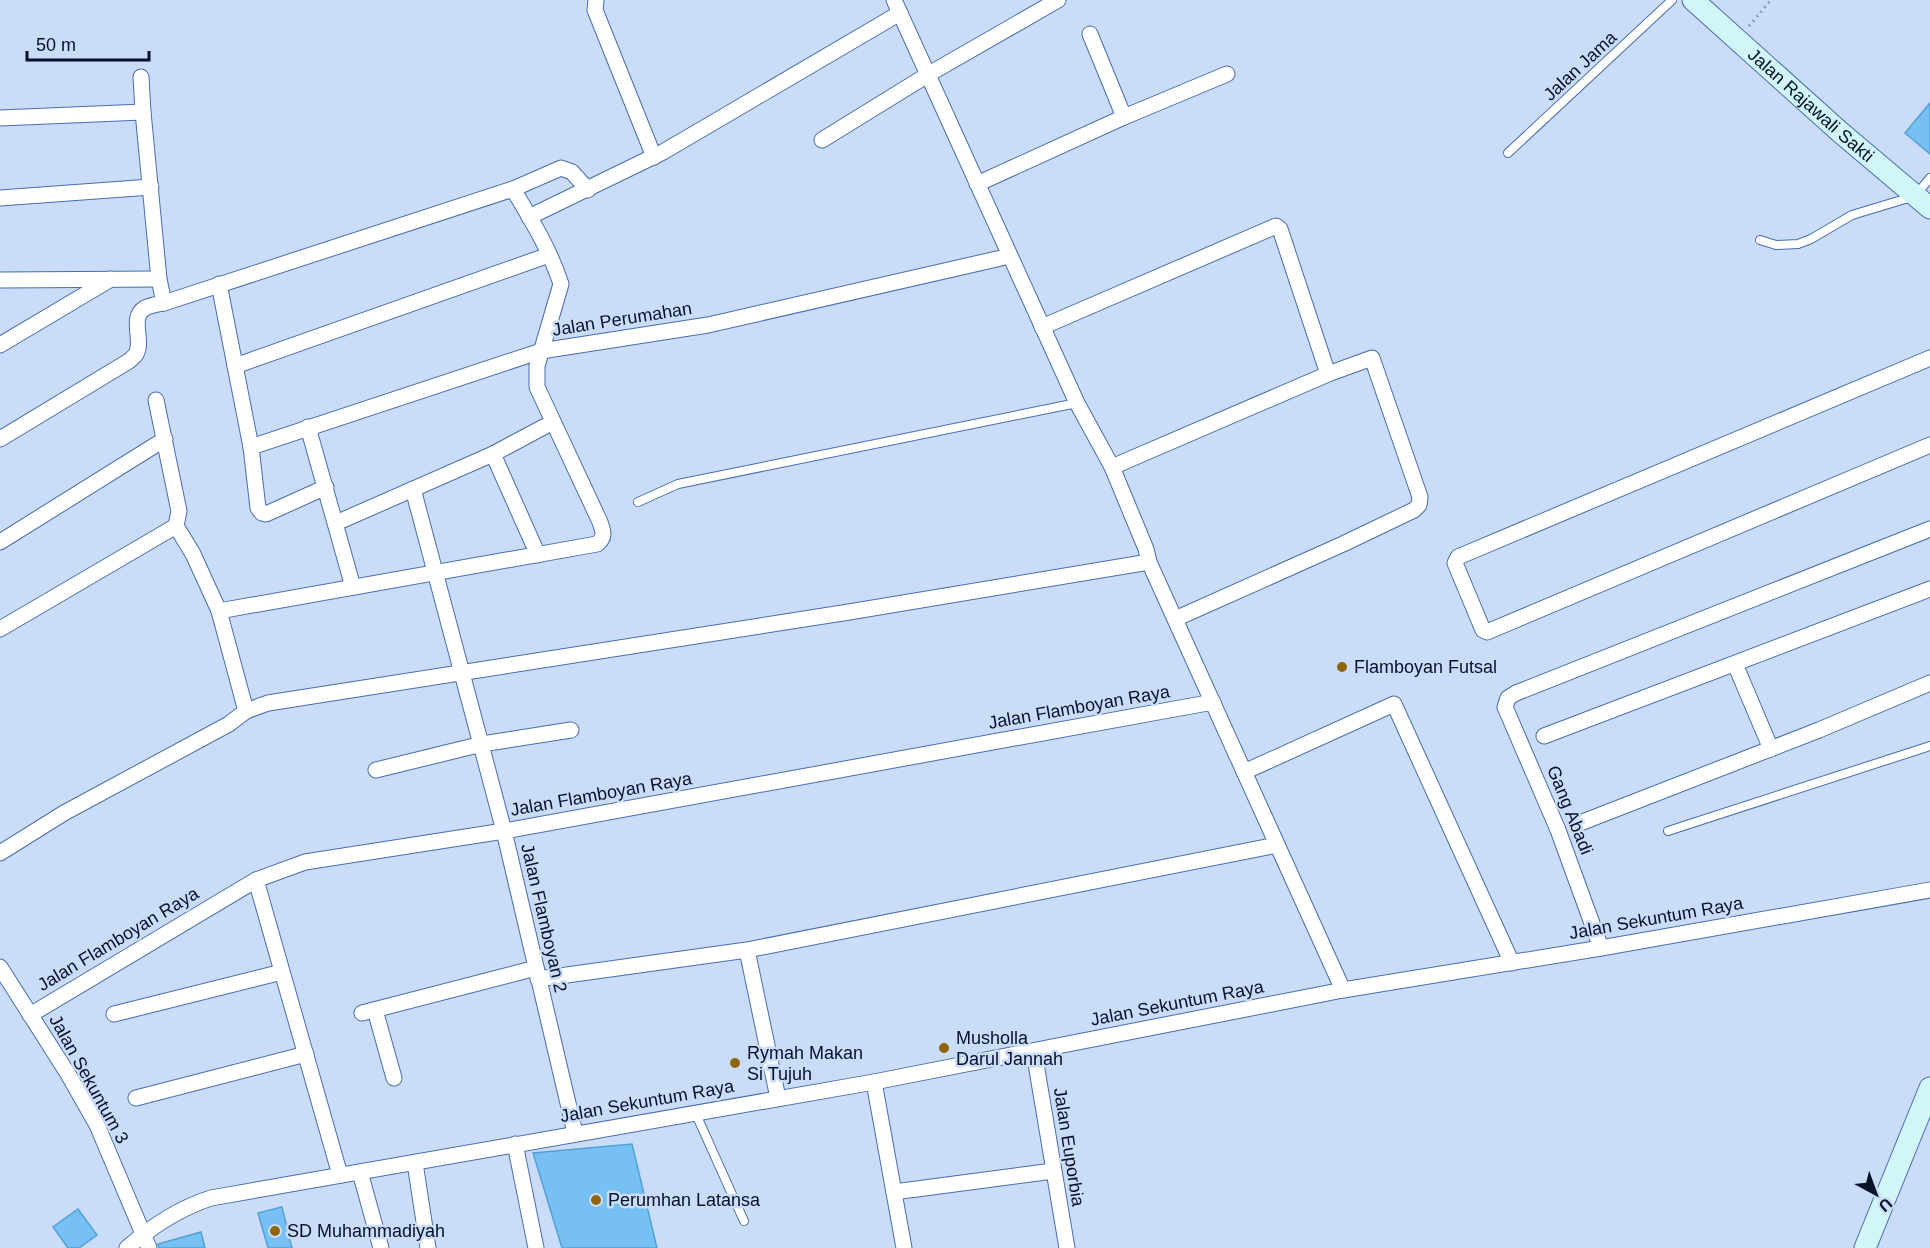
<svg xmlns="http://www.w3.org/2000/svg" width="1930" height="1248" font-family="Arial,sans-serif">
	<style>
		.building { fill: #76c0f3; stroke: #53a2d5; stroke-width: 1.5 }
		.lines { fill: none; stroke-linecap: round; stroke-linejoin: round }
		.service-casing { stroke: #476ead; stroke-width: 10 }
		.minor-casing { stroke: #476ead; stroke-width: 17 }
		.secondary-casing { stroke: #476ead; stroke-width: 23 }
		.path { stroke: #7f8faa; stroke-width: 3; stroke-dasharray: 1.5 4.5; stroke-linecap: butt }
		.service { stroke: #fff; stroke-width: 8 }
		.minor { stroke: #fff; stroke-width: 15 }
		.secondary { stroke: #d2f5f7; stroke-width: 21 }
		.poi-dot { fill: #8f650b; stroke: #cadcf8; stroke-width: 2 }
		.labels { text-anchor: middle; stroke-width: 5; stroke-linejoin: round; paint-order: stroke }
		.street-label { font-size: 18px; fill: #04122a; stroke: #cadcf8 }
		.poi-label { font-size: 18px; fill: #04122a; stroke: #cadcf8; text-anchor: start }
	</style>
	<rect width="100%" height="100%" fill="#cadcf8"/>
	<g class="building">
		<polygon points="1930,103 1930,154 1905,133"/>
		<polygon points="632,1144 657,1248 562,1248 533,1153"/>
		<polygon points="282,1207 292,1248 268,1248 258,1213"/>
		<polygon points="78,1209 97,1235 79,1248 68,1248 53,1227"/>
		<polygon points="201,1232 205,1248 159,1248 158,1244"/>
	</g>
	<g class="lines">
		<defs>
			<g id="service">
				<polyline points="1508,153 1672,0"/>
				<polyline points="1760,240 1776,245 1798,244 1811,239 1852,215 1915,196 1930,178"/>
				<polyline points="638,502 678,484 1077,403"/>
				<polyline points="1668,831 1930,746"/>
				<polyline points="695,1112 744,1221"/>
			</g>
			<g id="minor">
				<polyline points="596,0 595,10 654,157"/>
				<polyline points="894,0 1077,403 1112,467 1146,549 1149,562 1343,990"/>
				<polyline points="1090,34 1124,117"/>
				<polyline points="0,118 143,112"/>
				<polyline points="822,140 929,74 1058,0"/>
				<polyline points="977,184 1124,117 1227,74"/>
				<polyline points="0,198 151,187"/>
				<polyline points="529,217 663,152 900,13"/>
				<polyline points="0,280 159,279"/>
				<polyline points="219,284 251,447 258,508 262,513 266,514 326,487"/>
				<polyline points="164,303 513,189 561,168 572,172 588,190"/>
				<polyline points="1042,327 1276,226 1280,229 1328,374"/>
				<polyline points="0,345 111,279"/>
				<polyline points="1930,358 1458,557 1455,563 1483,630 1487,632 1930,445"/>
				<polyline points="235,366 549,255"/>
				<polyline points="308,427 353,587"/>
				<path d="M 0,439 L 129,361 C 131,359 134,357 136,354 C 144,341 129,317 145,308 C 151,305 158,304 164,303 L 159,279 L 143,112 L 141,77"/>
				<polyline points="251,447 541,351 708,325 1010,256"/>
				<polyline points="493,454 538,555"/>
				<polyline points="1112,467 1328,374 1372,358 1420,497 1419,505 1414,510 1343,544 1175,619"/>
				<polyline points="413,489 504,831 575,1133"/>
				<polyline points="336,523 493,454 553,422"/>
				<polyline points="176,526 193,554 219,611 246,711"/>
				<polyline points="0,542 165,439"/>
				<path d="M 219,611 L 597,544 C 606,537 603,531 600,522 L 537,387 L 537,366 L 561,284 C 550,250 531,219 513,189"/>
				<polyline points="0,629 176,526 179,511 156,400"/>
				<polyline points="1735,664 1771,749"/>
				<polyline points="1544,736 1930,589"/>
				<polyline points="376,770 482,744 571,730"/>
				<polyline points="1244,772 1394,704 1512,963"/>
				<polyline points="1580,823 1819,730 1930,683"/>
				<polyline points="0,853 64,813 229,724 246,711 268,703 849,612 1149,562"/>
				<polyline points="256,880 340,1175"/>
				<polyline points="1601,948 1558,830 1505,707 1508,698 1516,693 1930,529"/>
				<polyline points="747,950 778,1098"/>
				<polyline points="0,967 68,1074 97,1125 149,1248"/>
				<polyline points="538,979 747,950 1277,845"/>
				<polyline points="375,1010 394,1078"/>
				<polyline points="362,1013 536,968"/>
				<polyline points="114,1014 282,972"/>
				<polyline points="30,1015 256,880 305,862 504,831 1213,702"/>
				<polyline points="1034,1052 1067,1248"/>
				<polyline points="874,1082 904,1248"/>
				<polyline points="136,1098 306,1054"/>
				<polyline points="515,1144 536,1248"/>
				<polyline points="415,1163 428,1248"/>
				<polyline points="360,1172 381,1248"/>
				<polyline points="894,1192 1053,1171"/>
				<path d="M 127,1248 C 151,1227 180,1208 211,1198 L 874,1082 L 1343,990 L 1601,948 L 1930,890"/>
			</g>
			<g id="secondary">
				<path id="s1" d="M 1693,0 L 1840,132 L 1930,208"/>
				<polyline points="1865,1248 1930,1088"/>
			</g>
		</defs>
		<use href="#service" class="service-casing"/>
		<use href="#minor" class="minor-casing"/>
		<use href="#secondary" class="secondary-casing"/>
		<polyline class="path" points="1749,26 1771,0"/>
		<use href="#service" class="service"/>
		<use href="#minor" class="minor"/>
		<use href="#secondary" class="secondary"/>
	</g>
	<g class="poi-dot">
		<circle cx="1342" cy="667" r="6"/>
		<circle cx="944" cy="1048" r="6"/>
		<circle cx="735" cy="1063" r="6"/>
		<circle cx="596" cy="1200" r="6"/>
		<circle cx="275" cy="1231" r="6"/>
	</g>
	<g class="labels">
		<g class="street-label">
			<text transform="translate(1580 66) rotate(-43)" y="6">Jalan Jama</text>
			<text dy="6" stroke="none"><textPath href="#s1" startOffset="158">Jalan Rajawali Sakti</textPath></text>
			<text transform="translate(622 319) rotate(-9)" y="6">Jalan Perumahan</text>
			<text transform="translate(1079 707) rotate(-10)" y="6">Jalan Flamboyan Raya</text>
			<text transform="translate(601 794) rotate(-10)" y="6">Jalan Flamboyan Raya</text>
			<text transform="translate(1570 810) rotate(68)" y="6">Gang Abadi</text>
			<text transform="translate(544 918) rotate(77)" y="6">Jalan Flamboyan 2</text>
			<text transform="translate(1656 918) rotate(-10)" y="6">Jalan Sekuntum Raya</text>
			<text transform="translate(118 939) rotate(-31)" y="6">Jalan Flamboyan Raya</text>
			<text transform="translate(1177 1003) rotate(-11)" y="6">Jalan Sekuntum Raya</text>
			<text transform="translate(89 1079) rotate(61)" y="6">Jalan Sekuntum 3</text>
			<text transform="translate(647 1101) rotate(-10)" y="6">Jalan Sekuntum Raya</text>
			<text transform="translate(1069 1147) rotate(81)" y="6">Jalan Euporbia</text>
		</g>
		<g class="poi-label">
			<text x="1354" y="673">Flamboyan Futsal</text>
			<text x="956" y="1044">Musholla<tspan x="956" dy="21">Darul Jannah</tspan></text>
			<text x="747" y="1059">Rymah Makan<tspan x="747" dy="21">Si Tujuh</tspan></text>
			<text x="608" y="1206">Perumhan Latansa</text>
			<text x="287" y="1237">SD Muhammadiyah</text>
		</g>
	</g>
	<g transform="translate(1876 1194) rotate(139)" stroke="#cadcf8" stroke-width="4.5" paint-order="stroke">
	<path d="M0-4.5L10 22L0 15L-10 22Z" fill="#04122a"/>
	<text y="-9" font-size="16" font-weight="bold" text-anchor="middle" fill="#04122a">U</text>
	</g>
	<path d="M27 51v9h122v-9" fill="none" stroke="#04122a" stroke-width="3"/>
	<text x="36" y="51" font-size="18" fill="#04122a" stroke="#cadcf8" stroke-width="4.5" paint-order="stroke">50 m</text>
</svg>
